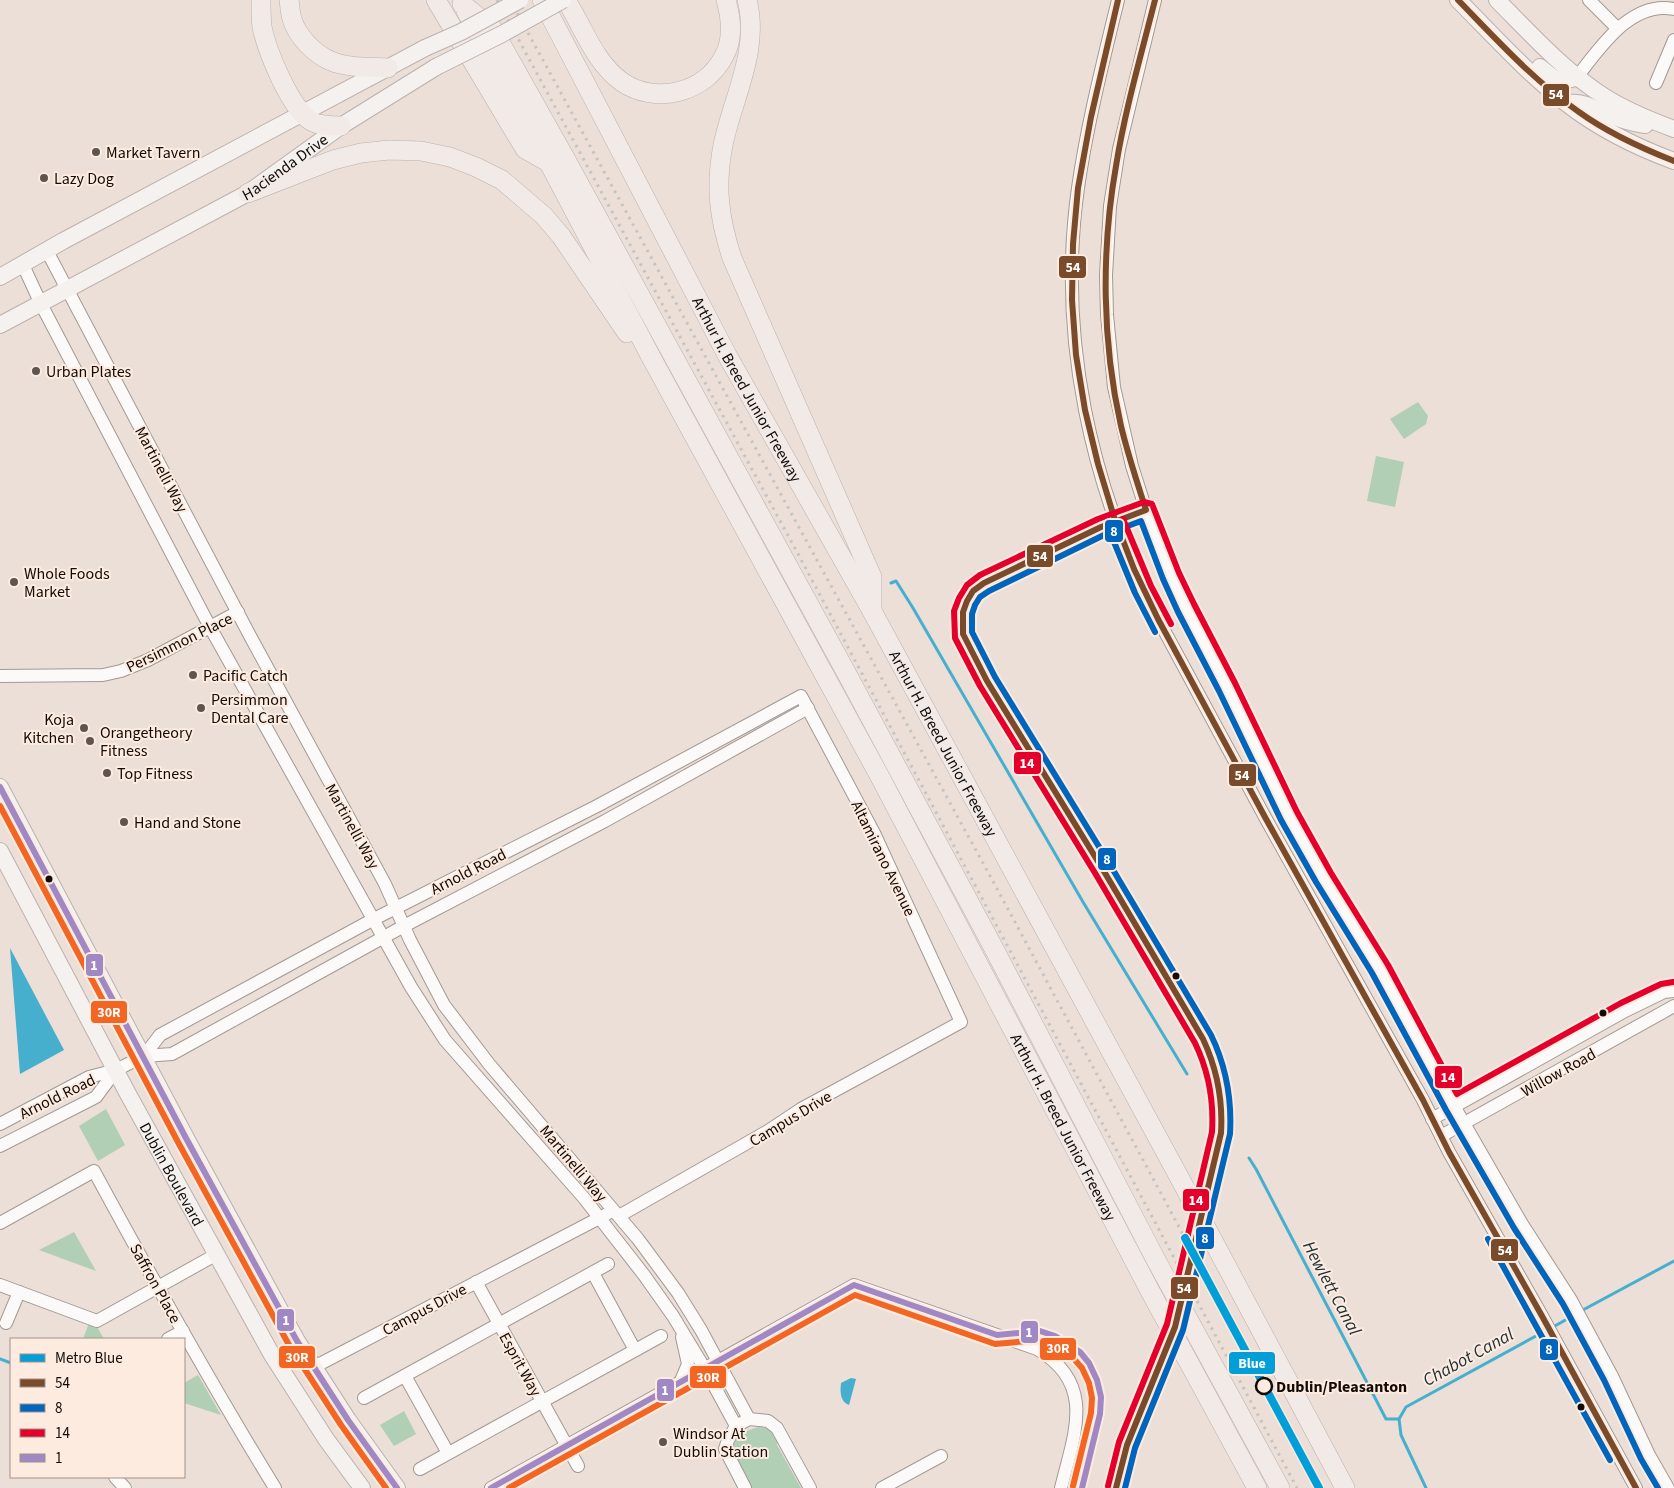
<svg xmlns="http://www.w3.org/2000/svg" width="1674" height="1488" font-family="'Source Sans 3',sans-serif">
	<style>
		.green { fill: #b0cfb4 }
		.water { fill: #47afce }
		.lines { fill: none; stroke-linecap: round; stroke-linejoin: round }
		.stream { stroke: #47afce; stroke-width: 3 }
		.minor-casing { stroke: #a29993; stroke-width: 14 }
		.major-casing { stroke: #bcb1ac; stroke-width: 18 }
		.highway-casing { stroke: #bcb1ac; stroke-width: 20 }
		.minor { stroke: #fcfaf9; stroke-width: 12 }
		.major { stroke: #f5f1ef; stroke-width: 16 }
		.highway { stroke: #f2eae7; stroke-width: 19 }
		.rail { stroke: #c6c4c2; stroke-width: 3; stroke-dasharray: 2.5 5; stroke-linecap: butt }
		.major-bridge-casing { stroke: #bcb1ac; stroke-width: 18; stroke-linecap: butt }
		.major-bridge { stroke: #f5f1ef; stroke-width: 16 }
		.bus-1-casing { stroke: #fdebe0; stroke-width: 10 }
		.bus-2-casing { stroke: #fdebe0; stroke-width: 10 }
		.bus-3-casing { stroke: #fdebe0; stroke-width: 10 }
		.bus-4-casing { stroke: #fdebe0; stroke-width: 10 }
		.bus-5-casing { stroke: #fdebe0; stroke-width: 10 }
		.bus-1 { stroke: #7a4b2a; stroke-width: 6 }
		.bus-2 { stroke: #0065bd; stroke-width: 6 }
		.bus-3 { stroke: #e4002b; stroke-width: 6 }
		.bus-4 { stroke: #a088c5; stroke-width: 6 }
		.bus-5 { stroke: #f26522; stroke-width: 6 }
		.metro-1-casing { stroke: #fdebe0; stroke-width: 11 }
		.metro-1 { stroke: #029ed8; stroke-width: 8 }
		.poi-dot { fill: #5e5550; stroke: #fdebe0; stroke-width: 2 }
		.bus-dot { fill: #120b07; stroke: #fdebe0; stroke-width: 2 }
		.stop-dot { fill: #fdebe0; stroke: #120b07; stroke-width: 2.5 }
		.labels { text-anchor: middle; stroke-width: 4; stroke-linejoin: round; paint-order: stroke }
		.poi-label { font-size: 16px; fill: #120b07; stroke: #fdebe0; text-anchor: start }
		.street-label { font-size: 16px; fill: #120b07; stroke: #fdebe0 }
		.stop-label { font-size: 16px; font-weight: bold; fill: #120b07; stroke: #fdebe0; text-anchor: start }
		.water-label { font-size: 18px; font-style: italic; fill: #1b3039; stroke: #fdebe0 }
		.line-badge { stroke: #fdebe0; stroke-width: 2 }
		.badge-label { font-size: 14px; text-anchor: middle; font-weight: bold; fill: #fff }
	</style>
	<rect width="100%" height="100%" fill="#ebdfd7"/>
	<g class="green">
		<polygon points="1418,402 1428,416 1426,424 1404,439 1390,419"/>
		<polygon points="1376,456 1404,462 1395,507 1367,501"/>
		<polygon points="106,1109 125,1145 98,1161 79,1126"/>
		<polygon points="74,1232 96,1271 39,1250"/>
		<polygon points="89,1323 97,1327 104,1339 83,1339"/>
		<polygon points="198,1375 221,1415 184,1403 184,1383"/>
		<polygon points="404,1411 416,1434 394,1446 380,1425"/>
		<path d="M 759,1427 L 771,1429 L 778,1441 L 777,1445 L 801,1488 L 751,1488 L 731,1453 C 734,1437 744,1431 759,1427 Z"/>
	</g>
	<g class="water">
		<polygon points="10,948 64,1050 20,1074"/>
		<path d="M 851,1378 L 856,1379 L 849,1405 C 840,1402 840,1392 841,1383 Z"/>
	</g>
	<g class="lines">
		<g class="stream">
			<polyline points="891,583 896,581 913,608 1083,902 1187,1074"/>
			<polyline points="1249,1158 1256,1169 1386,1419 1399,1419"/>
			<polyline points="1581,1311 1674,1261"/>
			<polyline points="1553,1327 1576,1314"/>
			<polyline points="0,1359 11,1363"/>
			<polyline points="1426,1488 1401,1435 1399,1419 1406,1407 1547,1330"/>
		</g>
		<defs>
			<g id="minor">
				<path d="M 1118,0 C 1103,62 1087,125 1078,188 C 1057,337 1091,487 1158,619 L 1266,819 L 1423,1100 L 1449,1152 L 1542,1316 L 1636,1488"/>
				<polyline points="1155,0 1119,149 1110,206 1106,275 1107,315 1114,387 1132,466 1146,510 1171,576 1186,608 1227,687 1289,816 1323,877 1380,969 1454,1106 1522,1224 1571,1300 1612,1376 1649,1455 1668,1488"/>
				<polyline points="1589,0 1616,27"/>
				<path d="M 1577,77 C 1599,49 1631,0 1674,9"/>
				<polyline points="1656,83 1674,40"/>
				<polyline points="47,251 249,634 385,884 410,940 444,1005 489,1064 638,1239 678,1293 701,1330 749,1419"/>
				<polyline points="23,265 41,304 210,627 411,987 445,1040 584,1198 644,1275 673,1316 705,1369 736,1426"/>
				<polyline points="0,676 103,675 121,671 148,660 238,612"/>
				<polyline points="144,1056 160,1035 374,919 597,806 801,696 874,833 961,1022 801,1109 768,1131 619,1216"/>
				<polyline points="1432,1119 1625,1011 1664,992 1674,991"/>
				<polyline points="0,1124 89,1077 116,1070 144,1056 172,1054 404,926 605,821 808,708"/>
				<polyline points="1441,1136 1674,1006"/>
				<polyline points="0,1146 96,1097 116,1070"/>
				<path d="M 0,1223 L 94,1171 C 152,1278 211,1384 275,1488"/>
				<polyline points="593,1273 635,1350"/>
				<polyline points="476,1282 578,1466"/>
				<polyline points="0,1285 97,1321 217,1254"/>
				<polyline points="6,1323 19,1292"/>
				<polyline points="168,1339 183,1331"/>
				<polyline points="314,1367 607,1214"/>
				<polyline points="405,1376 448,1453"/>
				<polyline points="680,1383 688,1364 682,1337"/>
				<polyline points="364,1398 608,1264"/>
				<polyline points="420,1469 661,1336"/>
				<polyline points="115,1477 125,1488"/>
				<path d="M 491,1488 L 854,1285 L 1037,1349 C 1097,1384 1074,1434 1061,1488"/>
				<polyline points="745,1488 725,1449 728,1440 736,1426 749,1419 768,1421 777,1428 810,1488"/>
				<polyline points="882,1488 941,1456"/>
			</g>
			<g id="major">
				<path d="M 1458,0 C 1493,35 1527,73 1566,103 C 1598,128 1636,147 1674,161"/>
				<path d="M 1497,0 C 1531,34 1564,71 1605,97 C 1627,111 1650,120 1674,129"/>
				<path d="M 1540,67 C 1553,78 1559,85 1577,77"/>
				<path d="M 1568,103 C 1583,101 1593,108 1606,114 C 1619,119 1631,123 1645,125"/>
				<polyline points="0,277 63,241 425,48"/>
				<path id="s1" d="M 0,325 L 248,193 L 341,126 L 436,67"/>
				<polyline points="0,787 187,1140 297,1341 348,1420 397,1488"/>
				<path id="s2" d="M 0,851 L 128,1094 L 272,1355 L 326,1439 L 362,1488"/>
			</g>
			<g id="highway">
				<path d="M 261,0 C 261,9 261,18 262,27 C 267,51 290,108 311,121 C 320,126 332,126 341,126"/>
				<path d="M 289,0 C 290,6 290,13 292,19 C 297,36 314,54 331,61 C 347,68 370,67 388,68"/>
				<polyline points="436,0 525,149 548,162"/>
				<path id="s3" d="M 542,0 L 727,355 L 872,611 L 1178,1175 L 1345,1488"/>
				<path d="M 566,0 C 583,27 595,63 622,82 C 656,105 705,93 724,56 C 734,38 731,18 726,0"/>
				<path d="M 747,0 C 760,50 733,97 723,145 C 715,187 719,218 732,258 L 872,577 L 872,611"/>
				<polyline points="462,4 492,28 565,158 847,674 991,943 1156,1260 1280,1488"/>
				<path id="s4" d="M 466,11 L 549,163 L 651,357 L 879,775 L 1149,1289 L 1257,1488"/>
				<polyline points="248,193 333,160 361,153 389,150 421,151 450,157 476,167 502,180 544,216 561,236 627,333"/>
			</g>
		</defs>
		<use href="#minor" class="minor-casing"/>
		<use href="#major" class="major-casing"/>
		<use href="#highway" class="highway-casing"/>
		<use href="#minor" class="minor"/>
		<use href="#major" class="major"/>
		<use href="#highway" class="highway"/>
		<g class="rail">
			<polyline points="497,0 797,552 1297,1488"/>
			<polyline points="510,0 995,885 1185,1238"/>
		</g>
		<defs>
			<g id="major-bridge">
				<polyline points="425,48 461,32 520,0"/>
				<polyline points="436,67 502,34 563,0"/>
			</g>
		</defs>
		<use href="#major-bridge" class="major-bridge-casing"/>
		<use href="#major-bridge" class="major-bridge"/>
		<defs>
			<g id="bus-1">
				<polyline points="1118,0 1091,117 1078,188 1073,244 1072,300 1076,355 1085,410 1098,464 1114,517 1134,569 1158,619 1266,819 1423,1100 1449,1152 1542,1316 1636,1488"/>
				<path d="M 1458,0 C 1496,39 1534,81 1579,112 C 1608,133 1641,148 1674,161"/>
				<path d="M 1116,1488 L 1127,1445 L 1175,1327 L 1221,1133 C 1223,1100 1217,1069 1203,1039 L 1102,868 L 987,681 L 963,634 L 963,612 L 967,601 L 973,591 L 984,583 L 1101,527 L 1146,510 C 1137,482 1128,455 1121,426 C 1102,342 1101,251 1116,166 C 1125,110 1141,55 1155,0"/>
			</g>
			<g id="bus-2">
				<polyline points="1107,525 1135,593 1155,632"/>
				<polyline points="1488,1239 1610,1460"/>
				<path d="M 1125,1488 L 1135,1448 L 1183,1330 L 1230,1134 C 1232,1099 1226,1066 1211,1035 L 1109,863 L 995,677 L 972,632 L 972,614 L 975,605 L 980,597 L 989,591 L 1104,535 L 1141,521 L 1163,579 L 1178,612 L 1219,691 L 1281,820 L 1316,882 L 1372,973 L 1446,1110 L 1514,1228 L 1563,1304 L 1604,1380 L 1641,1459 L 1658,1488"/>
			</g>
			<g id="bus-3">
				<polyline points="1123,519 1151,586 1171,624"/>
				<path d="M 1108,1486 L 1119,1442 L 1167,1324 L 1212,1132 C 1214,1100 1209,1072 1195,1043 L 1095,873 L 980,686 L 955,638 L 954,611 L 959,598 L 967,585 L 980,575 L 1098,519 L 1144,502 L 1152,504 L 1179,573 L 1194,604 L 1235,683 L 1297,812 L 1331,873 L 1388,965 L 1457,1094 L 1621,1003 L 1661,984 L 1673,982"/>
			</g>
			<g id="bus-4">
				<polyline points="0,787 187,1140 297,1341 348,1420 397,1488"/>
				<polyline points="491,1488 854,1285 997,1335 1040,1331 1055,1336 1080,1352 1089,1363 1097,1380 1101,1397 1100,1414 1082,1488"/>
			</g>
			<g id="bus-5">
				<polyline points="0,806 179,1144 289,1345 341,1425 386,1488"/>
				<polyline points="509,1488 855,1295 995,1344 1039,1340 1051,1344 1074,1359 1082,1368 1089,1383 1092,1398 1091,1413 1073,1486"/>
			</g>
		</defs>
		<use href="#bus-1" class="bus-1-casing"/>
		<use href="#bus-2" class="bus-2-casing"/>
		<use href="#bus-3" class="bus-3-casing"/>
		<use href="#bus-4" class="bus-4-casing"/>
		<use href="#bus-5" class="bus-5-casing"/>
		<use href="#bus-1" class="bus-1"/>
		<use href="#bus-2" class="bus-2"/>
		<use href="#bus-3" class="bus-3"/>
		<use href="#bus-4" class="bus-4"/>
		<use href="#bus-5" class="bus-5"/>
		<defs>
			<polyline id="metro-1" points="1185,1238 1319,1488"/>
		</defs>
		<use href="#metro-1" class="metro-1-casing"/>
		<use href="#metro-1" class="metro-1"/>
	</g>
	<g class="poi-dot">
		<circle cx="96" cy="152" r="5"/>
		<circle cx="44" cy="178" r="5"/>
		<circle cx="36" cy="371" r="5"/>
		<circle cx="14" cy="582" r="5"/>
		<circle cx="193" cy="675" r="5"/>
		<circle cx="201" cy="708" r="5"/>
		<circle cx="84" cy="728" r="5"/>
		<circle cx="90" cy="741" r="5"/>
		<circle cx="107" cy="773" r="5"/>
		<circle cx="124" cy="822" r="5"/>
		<circle cx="663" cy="1442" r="5"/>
	</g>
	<g class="bus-dot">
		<circle cx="49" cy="879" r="4.5"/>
		<circle cx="1176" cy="976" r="4.5"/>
		<circle cx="1603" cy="1013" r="4.5"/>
		<circle cx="1581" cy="1407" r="4.5"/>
	</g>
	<circle class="stop-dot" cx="1264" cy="1386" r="8"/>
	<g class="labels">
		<g class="poi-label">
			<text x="106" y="158">Market Tavern</text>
			<text x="54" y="184">Lazy Dog</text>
			<text x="46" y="377">Urban Plates</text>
			<text x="24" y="579">Whole Foods<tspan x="24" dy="18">Market</tspan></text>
			<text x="203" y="681">Pacific Catch</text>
			<text x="211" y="705">Persimmon<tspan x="211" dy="18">Dental Care</tspan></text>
			<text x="74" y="725" text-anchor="end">Koja<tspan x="74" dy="18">Kitchen</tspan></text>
			<text x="100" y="738">Orangetheory<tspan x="100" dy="18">Fitness</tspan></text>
			<text x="117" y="779">Top Fitness</text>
			<text x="134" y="828">Hand and Stone</text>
			<text x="673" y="1439">Windsor At<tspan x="673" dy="18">Dublin Station</tspan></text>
		</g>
		<g class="street-label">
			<text dy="6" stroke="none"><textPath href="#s1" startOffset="326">Hacienda Drive</textPath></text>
			<text dy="6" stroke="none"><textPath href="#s3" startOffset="440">Arthur H. Breed Junior Freeway</textPath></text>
			<text transform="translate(162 469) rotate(62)" y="6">Martinelli Way</text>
			<text transform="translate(179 642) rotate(-26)" y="6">Persimmon Place</text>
			<text dy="6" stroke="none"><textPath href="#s3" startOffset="845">Arthur H. Breed Junior Freeway</textPath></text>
			<text transform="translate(353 826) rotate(61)" y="6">Martinelli Way</text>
			<text transform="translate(884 858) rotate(64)" y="6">Altamirano Avenue</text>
			<text transform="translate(468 871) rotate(-27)" y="6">Arnold Road</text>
			<text transform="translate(1558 1072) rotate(-29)" y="6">Willow Road</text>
			<text transform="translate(57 1096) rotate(-26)" y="6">Arnold Road</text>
			<text transform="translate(790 1118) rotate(-31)" y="6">Campus Drive</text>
			<text dy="6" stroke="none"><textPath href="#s4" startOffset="1266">Arthur H. Breed Junior Freeway</textPath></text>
			<text transform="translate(574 1163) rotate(50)" y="6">Martinelli Way</text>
			<text dy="6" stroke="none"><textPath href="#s2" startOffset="366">Dublin Boulevard</textPath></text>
			<text transform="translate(156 1283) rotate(61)" y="6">Saffron Place</text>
			<text transform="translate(424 1309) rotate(-28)" y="6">Campus Drive</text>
			<text transform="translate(521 1364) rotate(61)" y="6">Esprit Way</text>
		</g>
		<g class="stop-label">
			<text x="1276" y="1392">Dublin/Pleasanton</text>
		</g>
		<g class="water-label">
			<text transform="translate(1332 1288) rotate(62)" y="6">Hewlett Canal</text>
			<text transform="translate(1468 1357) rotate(-29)" y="6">Chabot Canal</text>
		</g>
	</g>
	<g class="line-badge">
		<rect x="1542" y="83" width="28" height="24" rx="5" fill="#7a4b2a"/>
		<rect x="1058" y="255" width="29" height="24" rx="5" fill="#7a4b2a"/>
		<rect x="1104" y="519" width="20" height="24" rx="5" fill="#0065bd"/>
		<rect x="1026" y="544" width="28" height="24" rx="5" fill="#7a4b2a"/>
		<rect x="1013" y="751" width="29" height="24" rx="5" fill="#e4002b"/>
		<rect x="1228" y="763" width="29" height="24" rx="5" fill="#7a4b2a"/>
		<rect x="1097" y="847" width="20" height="24" rx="5" fill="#0065bd"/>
		<rect x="85" y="953" width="19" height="24" rx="5" fill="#a088c5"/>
		<rect x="90" y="1000" width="38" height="24" rx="5" fill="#f26522"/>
		<rect x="1434" y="1065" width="29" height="24" rx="5" fill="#e4002b"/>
		<rect x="1182" y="1188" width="28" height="24" rx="5" fill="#e4002b"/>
		<rect x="1195" y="1226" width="20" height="24" rx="5" fill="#0065bd"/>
		<rect x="1490" y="1238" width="29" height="24" rx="5" fill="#7a4b2a"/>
		<rect x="1170" y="1276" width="29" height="24" rx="5" fill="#7a4b2a"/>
		<rect x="276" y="1308" width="19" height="24" rx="5" fill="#a088c5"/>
		<rect x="1020" y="1320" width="19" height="24" rx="5" fill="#a088c5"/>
		<rect x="1039" y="1337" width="38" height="24" rx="5" fill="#f26522"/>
		<rect x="1539" y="1338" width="20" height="23" rx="5" fill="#0065bd"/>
		<rect x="278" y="1345" width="38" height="24" rx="5" fill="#f26522"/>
		<rect x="1228" y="1351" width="48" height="24" rx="5" fill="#029ed8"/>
		<rect x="689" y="1365" width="38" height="24" rx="5" fill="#f26522"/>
		<rect x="656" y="1378" width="19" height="24" rx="5" fill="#a088c5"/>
	</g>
	<g class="badge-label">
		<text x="1556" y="99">54</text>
		<text x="1073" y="272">54</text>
		<text x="1114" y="536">8</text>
		<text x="1040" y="561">54</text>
		<text x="1027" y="768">14</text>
		<text x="1242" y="780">54</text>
		<text x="1107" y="864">8</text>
		<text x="94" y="970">1</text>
		<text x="109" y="1017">30R</text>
		<text x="1448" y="1082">14</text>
		<text x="1196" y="1205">14</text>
		<text x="1205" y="1243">8</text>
		<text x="1505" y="1255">54</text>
		<text x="1184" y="1293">54</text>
		<text x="286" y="1325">1</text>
		<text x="1029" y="1337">1</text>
		<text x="1058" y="1353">30R</text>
		<text x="1549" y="1354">8</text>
		<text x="297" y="1362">30R</text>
		<text x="1252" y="1368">Blue</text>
		<text x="708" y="1382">30R</text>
		<text x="665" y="1395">1</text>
	</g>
	<rect x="10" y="1338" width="175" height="140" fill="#fdebe0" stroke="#9f9189"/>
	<rect x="20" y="1354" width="25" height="8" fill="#029ed8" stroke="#9f9189"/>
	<text x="55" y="1363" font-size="15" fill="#120b07">Metro Blue</text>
	<rect x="20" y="1379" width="25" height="8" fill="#7a4b2a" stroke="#9f9189"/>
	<text x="55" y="1388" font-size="15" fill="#120b07">54</text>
	<rect x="20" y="1404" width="25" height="8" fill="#0065bd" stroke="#9f9189"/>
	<text x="55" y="1413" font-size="15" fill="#120b07">8</text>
	<rect x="20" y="1429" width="25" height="8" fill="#e4002b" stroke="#9f9189"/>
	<text x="55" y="1438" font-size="15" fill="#120b07">14</text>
	<rect x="20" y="1454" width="25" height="8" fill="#a088c5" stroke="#9f9189"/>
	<text x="55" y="1463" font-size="15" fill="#120b07">1</text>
</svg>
